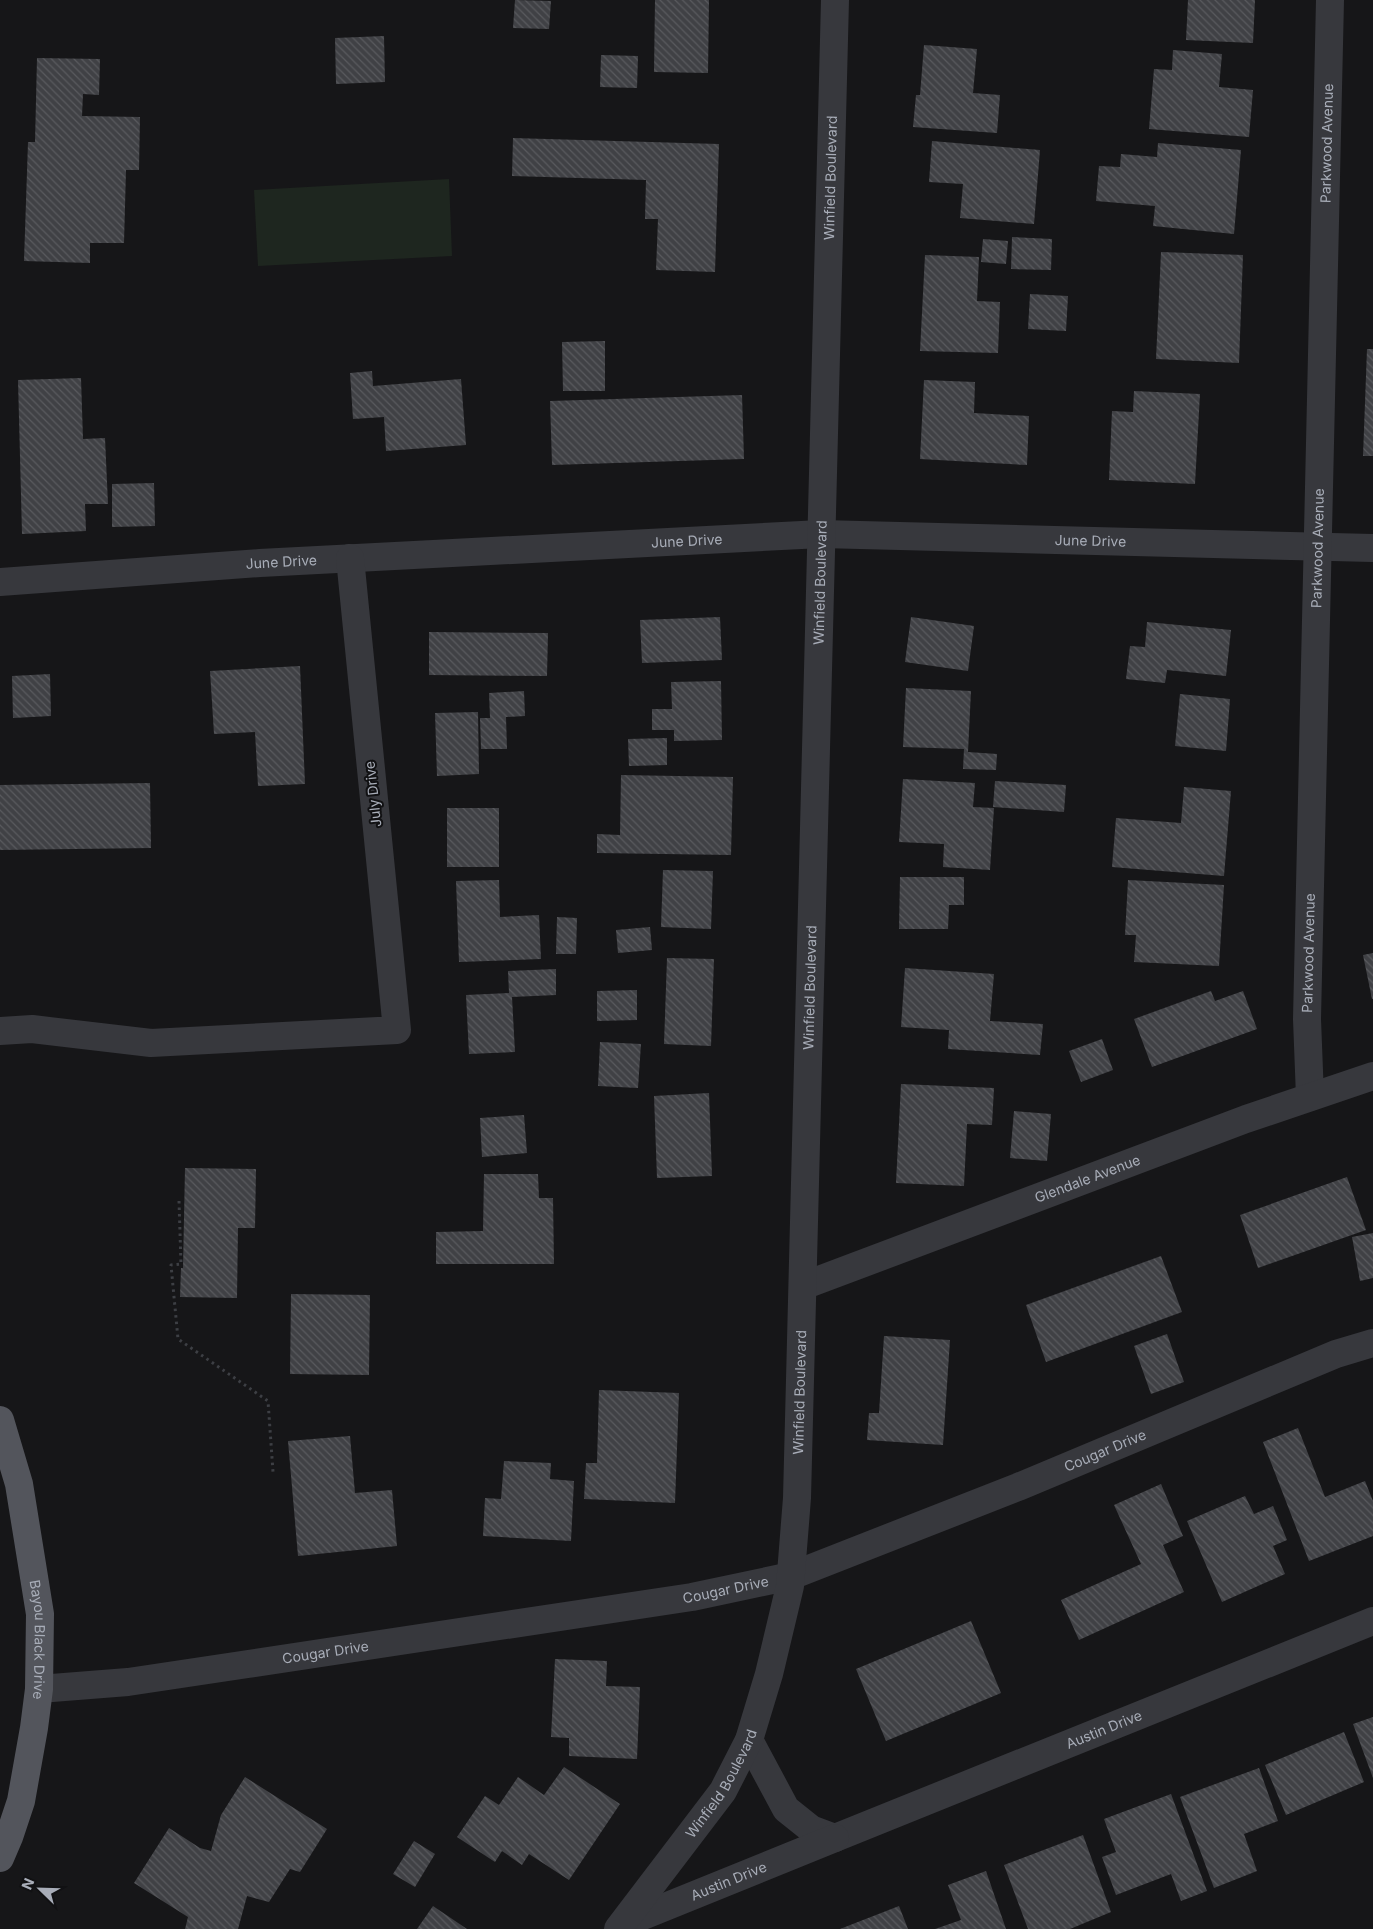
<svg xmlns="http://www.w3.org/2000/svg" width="1373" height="1929" font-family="Inter,sans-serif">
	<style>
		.pitch { fill: #1e261f }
		.building { fill: url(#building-back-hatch) }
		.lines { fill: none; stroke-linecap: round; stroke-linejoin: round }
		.path { stroke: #3d3f44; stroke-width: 3; stroke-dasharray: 2.5 4; stroke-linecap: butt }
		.minor { stroke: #37383d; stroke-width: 28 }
		.major { stroke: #53555c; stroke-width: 28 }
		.labels { text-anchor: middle; stroke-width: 4; stroke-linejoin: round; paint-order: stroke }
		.street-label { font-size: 14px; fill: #a8adb8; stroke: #111113 }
	</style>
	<defs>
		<pattern id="building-back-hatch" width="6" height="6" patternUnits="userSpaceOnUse" patternTransform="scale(1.25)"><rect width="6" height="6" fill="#404145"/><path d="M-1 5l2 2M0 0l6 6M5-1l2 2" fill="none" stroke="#595a5e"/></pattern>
	</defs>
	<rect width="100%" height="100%" fill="#161618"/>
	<polygon class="pitch" points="449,179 452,256 258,266 254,190"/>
	<g class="building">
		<polygon points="515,0 551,1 549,29 513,28"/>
		<polygon points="655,0 709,0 708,73 654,72"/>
		<polygon points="1188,0 1255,0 1253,43 1186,40"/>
		<polygon points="384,36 385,82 336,84 335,38"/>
		<polygon points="924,45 977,49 973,93 1000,95 997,133 913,127 916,95 920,95"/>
		<polygon points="1173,50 1222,54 1219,87 1253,90 1249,137 1149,129 1154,69 1172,70"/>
		<polygon points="601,55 638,56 637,88 600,87"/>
		<polygon points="37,58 100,59 99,95 83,94 82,116 140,117 139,170 126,170 124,243 90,243 90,263 24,261 28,142 35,142"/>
		<polygon points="513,138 719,144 715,272 656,270 658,219 645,219 646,180 512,176"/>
		<polygon points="932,141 1040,150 1034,224 960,218 963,184 929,182"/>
		<polygon points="1158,143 1241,150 1234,234 1153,226 1155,206 1096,201 1099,166 1120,167 1121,154 1157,157"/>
		<polygon points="1012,237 1052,239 1051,270 1011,269"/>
		<polygon points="983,239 1008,241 1006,264 981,262"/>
		<polygon points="1161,252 1243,255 1239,363 1156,359"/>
		<polygon points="925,255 979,257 977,301 1000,302 998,353 920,351"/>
		<polygon points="1030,294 1068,296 1066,331 1028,329"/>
		<polygon points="605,341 605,391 563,391 562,342"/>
		<polygon points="1367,349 1373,349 1373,456 1363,456"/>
		<polygon points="372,371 373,386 461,379 466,445 386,451 384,417 353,419 350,373"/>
		<polygon points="81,378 83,439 105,438 108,504 85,504 86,531 22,534 18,380"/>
		<polygon points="924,380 975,382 974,413 1029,416 1027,465 920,459"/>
		<polygon points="1134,391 1200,394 1195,484 1109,480 1112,411 1133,412"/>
		<polygon points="742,395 744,459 552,465 550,401"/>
		<polygon points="154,483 155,526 112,527 112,484"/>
		<polygon points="720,617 722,660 642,663 640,620"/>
		<polygon points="911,617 974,626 968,671 905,662"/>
		<polygon points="1147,622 1231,630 1226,676 1167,670 1165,683 1126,679 1130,646 1145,647"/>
		<polygon points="429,632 548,633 547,676 429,675"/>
		<polygon points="300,666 305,784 258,786 255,732 214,734 210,671"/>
		<polygon points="50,674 51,716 13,718 12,676"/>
		<polygon points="721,681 722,740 674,741 674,730 652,730 652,709 672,709 671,682"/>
		<polygon points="906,688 971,691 968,752 997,754 996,770 963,769 964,749 903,747"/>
		<polygon points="524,691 525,716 506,717 507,749 481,749 480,718 490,718 489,693"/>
		<polygon points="1180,694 1230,699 1226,751 1175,746"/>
		<polygon points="478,712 479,774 437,776 435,713"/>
		<polygon points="667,738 667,765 629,766 628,739"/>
		<polygon points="621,775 733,777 731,855 597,853 597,834 620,835"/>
		<polygon points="903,779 975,783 973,807 994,808 990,870 943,867 944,844 899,842"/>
		<polygon points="995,781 1066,785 1064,812 993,807"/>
		<polygon points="150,783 151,848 0,850 0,785"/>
		<polygon points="1184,787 1231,791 1224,876 1112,867 1116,818 1181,823"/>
		<rect x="447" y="808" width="52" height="59"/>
		<polygon points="663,870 713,871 711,929 661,927"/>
		<polygon points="900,877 964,877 964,905 949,905 948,929 899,929"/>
		<polygon points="499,880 500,917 539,915 541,959 459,962 456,881"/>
		<polygon points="1128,880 1224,885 1219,966 1134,962 1136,935 1125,935"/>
		<polygon points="557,917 577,918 576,954 556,954"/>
		<polygon points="650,927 652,950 618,953 616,930"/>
		<polygon points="1373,953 1373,999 1372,999 1363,955"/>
		<polygon points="667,958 714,959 711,1046 664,1044"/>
		<polygon points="905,968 994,974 990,1021 1043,1024 1040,1055 948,1049 949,1030 901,1027"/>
		<polygon points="556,969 556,995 512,997 515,1052 469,1054 466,995 509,993 508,971"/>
		<polygon points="637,990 637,1020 597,1021 597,991"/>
		<polygon points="1211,991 1215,1001 1243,991 1257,1029 1152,1067 1134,1019"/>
		<polygon points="1102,1039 1113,1070 1081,1082 1069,1051"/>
		<polygon points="600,1042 641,1044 638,1088 598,1086"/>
		<polygon points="901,1084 994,1088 992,1125 967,1124 964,1186 896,1183"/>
		<polygon points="709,1093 712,1176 657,1178 654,1096"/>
		<polygon points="1014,1111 1051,1114 1047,1161 1010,1158"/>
		<polygon points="524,1115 527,1153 482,1157 480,1118"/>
		<polygon points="185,1168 256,1169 255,1228 238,1228 237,1298 180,1297 181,1268 183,1268"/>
		<polygon points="484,1174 538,1174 539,1198 553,1198 554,1264 436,1264 436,1232 483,1231"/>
		<polygon points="1347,1177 1366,1230 1258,1268 1240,1215"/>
		<polygon points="1373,1233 1373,1278 1360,1281 1352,1237"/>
		<polygon points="1161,1256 1182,1312 1046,1362 1026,1305"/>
		<polygon points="291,1294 370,1295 369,1375 290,1374"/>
		<polygon points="1167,1334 1184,1382 1151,1394 1134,1346"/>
		<polygon points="884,1336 950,1340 943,1445 867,1440 869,1413 879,1413"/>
		<polygon points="599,1390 679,1393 675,1503 584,1499 586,1463 597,1463"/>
		<polygon points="1298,1428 1325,1497 1365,1481 1373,1501 1373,1536 1309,1561 1263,1442"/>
		<polygon points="350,1436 355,1493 392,1490 397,1546 298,1556 288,1441"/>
		<polygon points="504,1461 551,1463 550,1479 574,1481 571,1541 483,1536 485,1498 501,1499"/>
		<polygon points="1161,1484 1183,1536 1163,1545 1184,1592 1079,1640 1061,1600 1141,1564 1114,1505"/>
		<polygon points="1245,1496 1254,1514 1273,1506 1287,1540 1273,1546 1285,1574 1222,1602 1187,1521"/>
		<polygon points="971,1621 1001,1693 886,1741 856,1669"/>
		<polygon points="555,1659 607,1661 606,1686 640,1687 637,1759 569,1756 569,1738 551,1737"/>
		<polygon points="1373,1717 1373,1778 1353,1724"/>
		<polygon points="1344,1732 1364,1782 1286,1815 1265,1765"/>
		<polygon points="564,1767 620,1804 569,1880 529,1854 522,1865 502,1851 495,1862 457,1837 485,1796 499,1805 518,1777 544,1795"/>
		<polygon points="1259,1768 1278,1821 1244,1834 1257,1871 1214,1888 1180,1797"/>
		<polygon points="245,1777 327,1829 300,1872 290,1869 269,1902 247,1896 238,1929 185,1929 188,1917 134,1883 169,1828 200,1848 211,1851 221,1815"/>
		<polygon points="1171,1794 1207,1891 1181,1901 1171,1874 1116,1895 1102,1857 1116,1852 1104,1819"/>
		<polygon points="1083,1835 1111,1912 1070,1929 1028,1929 1004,1865"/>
		<polygon points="414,1841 435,1854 415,1887 393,1874"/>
		<polygon points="986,1871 1006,1929 935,1929 961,1920 948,1885"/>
		<polygon points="433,1906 467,1929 417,1929"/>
		<polygon points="899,1906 908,1929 840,1929"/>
	</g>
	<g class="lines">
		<polyline class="path" points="179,1201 181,1264 171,1265 178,1339 268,1401 273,1472"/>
		<g class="minor">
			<path id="s1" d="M 0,582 L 260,563 L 821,534 L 1373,548"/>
			<polyline points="0,1031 32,1029 151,1043 397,1030 350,558"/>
			<path id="s2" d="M 1310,1097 L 1307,1019 L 1330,0"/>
			<path id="s3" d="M 803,1286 L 1246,1119 L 1373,1076"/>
			<path id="s4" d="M 39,1689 L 128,1682 L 248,1664 L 692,1597 L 791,1576 L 1018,1487 L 1336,1354 L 1373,1343"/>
			<path id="s5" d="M 749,1740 L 786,1809 L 811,1829 L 835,1838 L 1373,1621"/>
			<path id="s6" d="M 623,1924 L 835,1838"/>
			<path id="s7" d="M 618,1929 L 723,1791 L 749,1740 L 769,1674 L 790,1586 L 797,1498 L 835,0"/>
		</g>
		<path class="major" id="s8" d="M 0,1420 L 19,1484 L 40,1614 L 39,1689 L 34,1728 L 21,1801 L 9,1837 L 0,1858"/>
	</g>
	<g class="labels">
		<g class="street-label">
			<text dy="5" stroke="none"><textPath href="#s2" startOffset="954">Parkwood Avenue</textPath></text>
			<text dy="5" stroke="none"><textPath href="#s7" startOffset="1799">Winfield Boulevard</textPath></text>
			<text dy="5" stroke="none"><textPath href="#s1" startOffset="688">June Drive</textPath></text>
			<text dy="5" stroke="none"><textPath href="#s1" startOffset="1092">June Drive</textPath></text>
			<text dy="5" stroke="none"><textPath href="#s2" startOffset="549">Parkwood Avenue</textPath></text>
			<text dy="5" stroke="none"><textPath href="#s1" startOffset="282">June Drive</textPath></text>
			<text dy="5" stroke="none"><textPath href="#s7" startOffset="1394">Winfield Boulevard</textPath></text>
			<text transform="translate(373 794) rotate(-96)" y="5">July Drive</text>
			<text dy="5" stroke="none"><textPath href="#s2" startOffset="144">Parkwood Avenue</textPath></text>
			<text dy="5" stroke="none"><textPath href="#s7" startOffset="989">Winfield Boulevard</textPath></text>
			<text dy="5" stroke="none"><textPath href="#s3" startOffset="304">Glendale Avenue</textPath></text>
			<text dy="5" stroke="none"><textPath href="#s7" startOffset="584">Winfield Boulevard</textPath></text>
			<text dy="5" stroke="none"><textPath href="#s4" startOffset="1099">Cougar Drive</textPath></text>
			<text dy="5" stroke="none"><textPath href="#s4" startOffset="694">Cougar Drive</textPath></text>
			<text dy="5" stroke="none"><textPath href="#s8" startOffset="224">Bayou Black Drive</textPath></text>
			<text dy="5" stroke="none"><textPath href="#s4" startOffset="289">Cougar Drive</textPath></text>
			<text dy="5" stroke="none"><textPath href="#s5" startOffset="426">Austin Drive</textPath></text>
			<text dy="5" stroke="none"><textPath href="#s7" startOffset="179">Winfield Boulevard</textPath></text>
			<text dy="5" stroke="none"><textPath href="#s6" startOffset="114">Austin Drive</textPath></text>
		</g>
	</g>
	<g transform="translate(40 1889) rotate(293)" stroke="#111113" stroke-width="4" paint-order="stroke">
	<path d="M0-4L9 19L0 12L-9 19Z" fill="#a8adb8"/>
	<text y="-8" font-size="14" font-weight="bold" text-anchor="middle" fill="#a8adb8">N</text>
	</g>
</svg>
